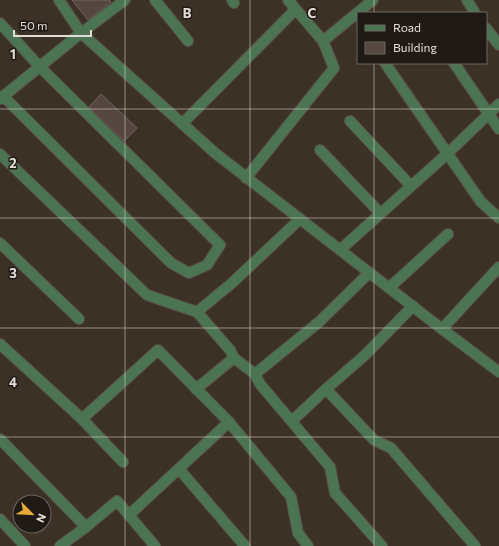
<svg xmlns="http://www.w3.org/2000/svg" width="499" height="546" font-family="Commissioner,sans-serif">
	<style>
		.building { fill: #55463f; stroke: #72635c }
		.lines { fill: none; stroke-linecap: round; stroke-linejoin: round }
		.minor-casing { stroke: #5a5046; stroke-width: 12 }
		.minor { stroke: #4b7552; stroke-width: 10 }
		.grid { fill: none; stroke: #e3dcd5; stroke-width: 1; stroke-opacity: 0.55 }
		.grid-label { font-size: 13px; text-anchor: middle; font-weight: bold; fill: #e3dcd5; stroke: #1f1a15; stroke-width: 3; stroke-linejoin: round; paint-order: stroke }
	</style>
	<rect width="100%" height="100%" fill="#3c3127"/>
	<g class="building">
		<polygon points="72,0 109,0 111,2 88,20"/>
		<polygon points="101,94 137,128 124,141 89,107"/>
	</g>
	<g class="lines">
		<defs>
			<g id="minor">
				<polyline points="59,0 81,33 215,153 442,329"/>
				<polyline points="155,0 188,41"/>
				<polyline points="232,0 234,3"/>
				<polyline points="288,0 323,41 373,0"/>
				<polyline points="467,0 475,13"/>
				<polyline points="0,23 39,66 220,245 207,265 189,273 171,263 3,96"/>
				<polyline points="486,28 499,45"/>
				<polyline points="385,63 481,202 499,218"/>
				<polyline points="454,63 499,129"/>
				<polyline points="0,99 81,33 125,0"/>
				<polyline points="350,121 411,186"/>
				<polyline points="182,124 295,10"/>
				<polyline points="320,150 380,213"/>
				<polyline points="0,154 147,295 197,312 230,350 234,358 255,374 260,384 330,467 335,493 382,546"/>
				<polyline points="246,178 334,68 323,41"/>
				<polyline points="0,243 79,319"/>
				<polyline points="340,250 447,154 499,104"/>
				<polyline points="499,267 442,329 499,372"/>
				<polyline points="389,288 448,234"/>
				<polyline points="197,312 232,283 300,219"/>
				<polyline points="0,344 82,419 158,350 229,422 129,515"/>
				<polyline points="255,374 319,322 369,273"/>
				<polyline points="196,389 234,358"/>
				<polyline points="326,389 374,440 391,448 475,546"/>
				<polyline points="82,419 123,462"/>
				<polyline points="292,421 326,389 364,356 413,306"/>
				<polyline points="229,422 291,497 298,533 308,546"/>
				<polyline points="0,439 86,527 117,501 155,546"/>
				<polyline points="179,469 245,546"/>
				<polyline points="0,519 25,546"/>
				<polyline points="60,546 86,527"/>
			</g>
		</defs>
		<use href="#minor" class="minor-casing"/>
		<use href="#minor" class="minor"/>
	</g>
	<path class="grid" d="M 125,0 L 125,546M 250,0 L 250,546M 374,0 L 374,13M 374,63 L 374,546M 0,109 L 499,109M 0,218 L 499,218M 0,328 L 499,328M 0,437 L 499,437"/>
	<g class="grid-label">
		<text x="187" y="18">B</text>
		<text x="312" y="18">C</text>
		<text x="13" y="59">1</text>
		<text x="13" y="168">2</text>
		<text x="13" y="278">3</text>
		<text x="13" y="387">4</text>
	</g>
	<rect x="357" y="12" width="130" height="52" fill="#1f1a15" stroke="#6d6862"/>
	<rect x="365" y="25" width="20" height="6" fill="#4b7552" stroke="#6d6862"/>
	<text x="393" y="32" font-size="12" fill="#e3dcd5">Road</text>
	<rect x="365" y="42" width="20" height="12" fill="#55463f" stroke="#6d6862"/>
	<text x="393" y="52" font-size="12" fill="#e3dcd5">Building</text>
	<g transform="translate(32 514) rotate(114)"><circle r="19" fill="#1f1a15" stroke="#6d6862"/>
	<path d="M0-3L7 15L0 10L-7 15Z" fill="#e9ab38"/>
	<text y="-6" font-size="11" font-weight="bold" text-anchor="middle" fill="#e3dcd5">N</text>
	</g>
	<path d="M14 30v6h77v-6" fill="none" stroke="#e3dcd5" stroke-width="2"/>
	<text x="20" y="30" font-size="12" fill="#e3dcd5" stroke="#1f1a15" stroke-width="3" paint-order="stroke">50 m</text>
</svg>
